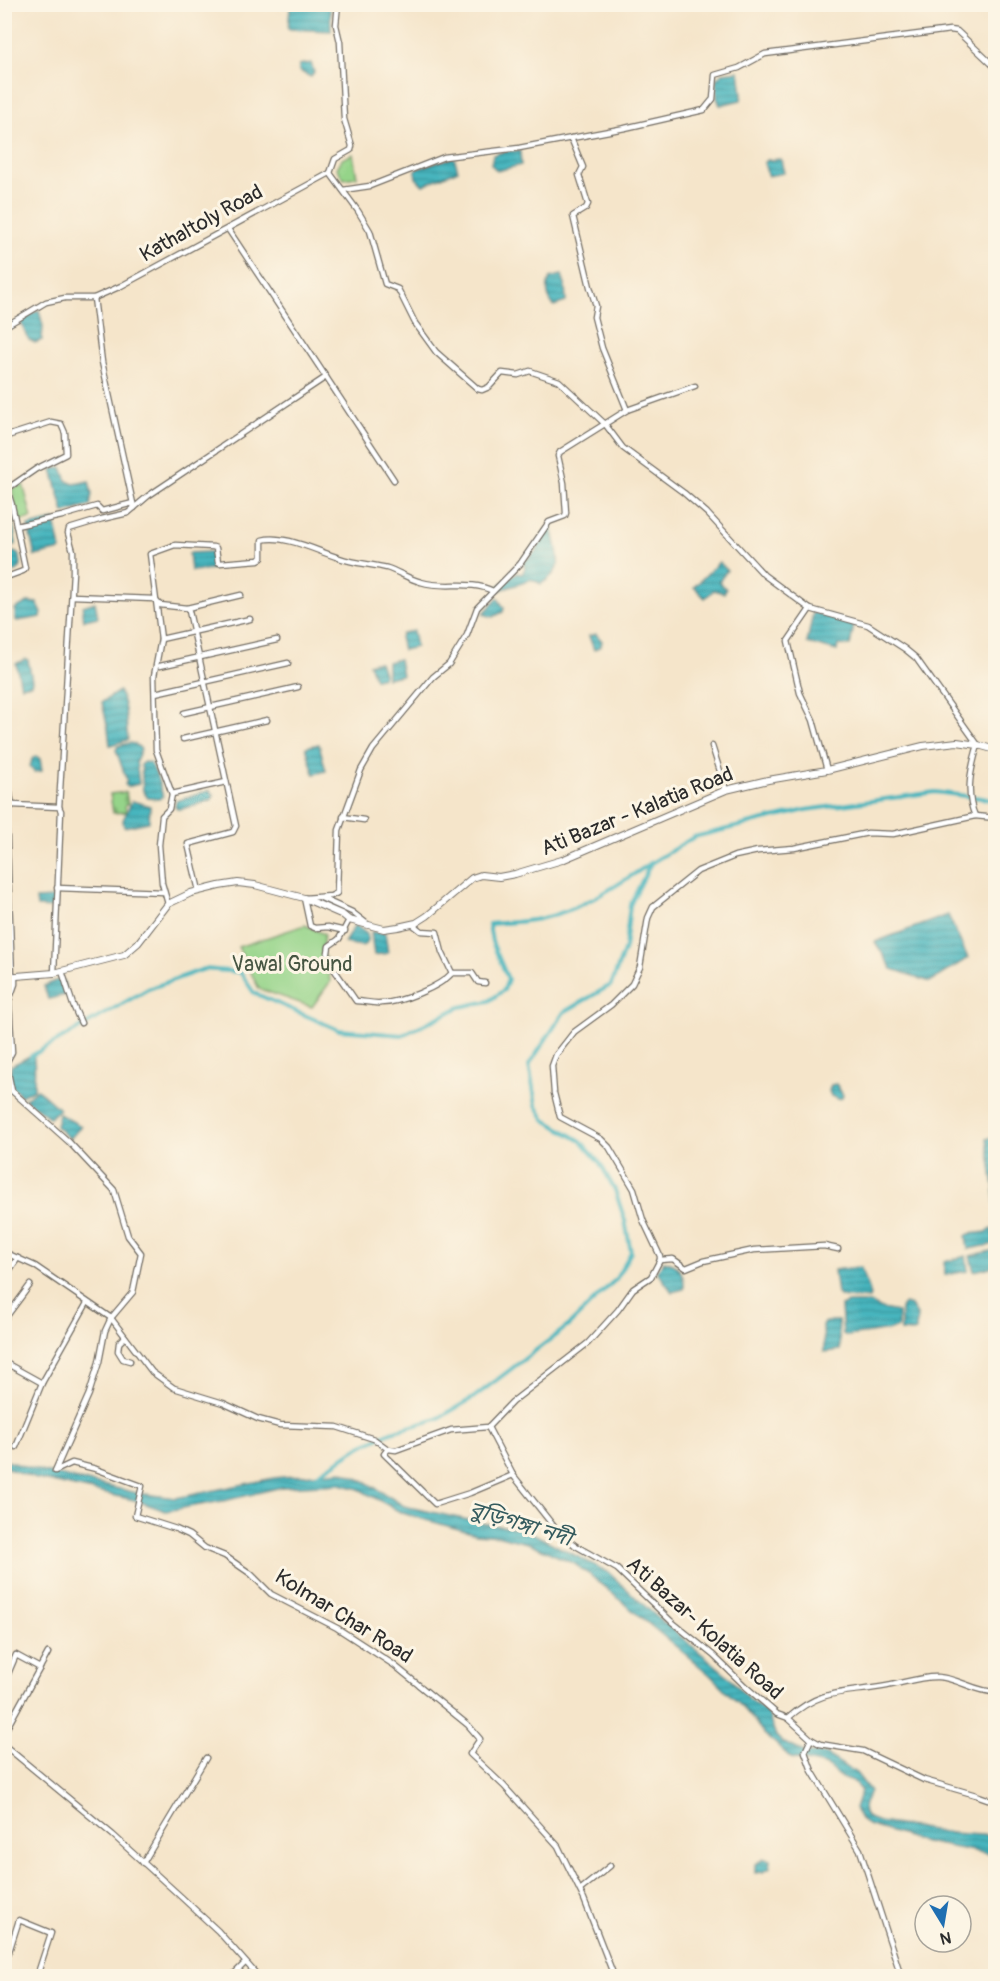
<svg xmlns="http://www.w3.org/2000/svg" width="1000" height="1981" font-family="Pangolin,'Noto Sans Bengali',sans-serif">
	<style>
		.cemetery { fill: url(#cemetery-stones); stroke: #60805a; stroke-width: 1.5 }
		.green { fill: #95d489; stroke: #60805a; stroke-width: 1.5 }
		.water { fill: url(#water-rules); stroke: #387074; stroke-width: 1.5 }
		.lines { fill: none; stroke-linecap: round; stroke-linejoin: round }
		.canal { stroke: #46b5be; stroke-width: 4 }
		.street-casing { stroke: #726c63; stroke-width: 7 }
		.secondary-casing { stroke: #726c63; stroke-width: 8 }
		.street { stroke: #fff; stroke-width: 4.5 }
		.secondary { stroke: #fff; stroke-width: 6 }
		.labels { text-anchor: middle; stroke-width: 6; stroke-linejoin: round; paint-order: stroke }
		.street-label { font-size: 21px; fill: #2b2b2b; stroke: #fcf5e5 }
		.park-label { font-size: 21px; fill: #465542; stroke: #fcf5e5 }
		.water-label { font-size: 22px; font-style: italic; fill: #345b5e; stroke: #fcf5e5 }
	</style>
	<defs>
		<pattern id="cemetery-stones" width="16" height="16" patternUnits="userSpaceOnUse" patternTransform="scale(1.5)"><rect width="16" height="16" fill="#95d489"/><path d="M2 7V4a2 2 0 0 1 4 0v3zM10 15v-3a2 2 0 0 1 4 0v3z" fill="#81b676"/></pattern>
		<pattern id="water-rules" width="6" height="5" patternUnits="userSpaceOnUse" patternTransform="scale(1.5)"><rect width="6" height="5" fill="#46b5be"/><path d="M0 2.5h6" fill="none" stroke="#3b939b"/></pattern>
	</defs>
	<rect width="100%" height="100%" fill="#fcf5e5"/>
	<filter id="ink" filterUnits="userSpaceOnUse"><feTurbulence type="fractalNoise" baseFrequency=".0167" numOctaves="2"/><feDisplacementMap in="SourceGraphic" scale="12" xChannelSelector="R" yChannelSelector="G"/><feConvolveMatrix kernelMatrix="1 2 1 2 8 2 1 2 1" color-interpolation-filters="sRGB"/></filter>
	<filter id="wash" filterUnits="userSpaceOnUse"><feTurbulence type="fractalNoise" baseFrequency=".008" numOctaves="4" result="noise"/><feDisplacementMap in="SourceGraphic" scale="24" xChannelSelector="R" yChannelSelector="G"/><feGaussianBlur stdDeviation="1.35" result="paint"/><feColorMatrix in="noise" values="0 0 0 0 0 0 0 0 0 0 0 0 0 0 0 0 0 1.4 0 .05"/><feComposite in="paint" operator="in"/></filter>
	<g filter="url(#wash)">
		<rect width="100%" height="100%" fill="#f5e5ca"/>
		<polygon class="cemetery" points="126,792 128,804 125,805 126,812 113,813 110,794"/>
		<g class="green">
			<polygon points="353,154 357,177 344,179 337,168 342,159"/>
			<polygon points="23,484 32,518 18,521 12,489"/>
			<polygon points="305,925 324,934 322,951 328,964 330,982 312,1007 259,989 238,947"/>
		</g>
		<g class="water">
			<polygon points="295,5 330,5 331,31 288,29 290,8"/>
			<polygon points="311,63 314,72 311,77 299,71 299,65"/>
			<polygon points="739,71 742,94 741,100 720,105 717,98 716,79 723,73"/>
			<polygon points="505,151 520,151 521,165 497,171 491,164 493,155"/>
			<polygon points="454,157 458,170 423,185 416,178 415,171 417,169"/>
			<polygon points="781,159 784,173 768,176 764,163 767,160"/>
			<path d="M 562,275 L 565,284 L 566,302 L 554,306 C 547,298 546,288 550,278 Z"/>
			<polygon points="39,310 43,326 42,340 35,343 29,340 20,321"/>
			<polygon points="62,467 67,481 74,484 89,481 92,494 90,506 64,513 52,469"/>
			<polygon points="4,498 9,498 16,544 5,550"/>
			<polygon points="55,520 61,550 35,556 28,526"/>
			<path d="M 552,526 C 556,551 569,568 541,584 L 531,579 C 520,585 509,586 498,591 L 497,587 L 516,573 L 522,574 L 525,568 L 523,563 L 537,550 L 547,529 Z"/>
			<path d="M 12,552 C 20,552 21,559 21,566 C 19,571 10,574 5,572 L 5,555 Z"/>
			<polygon points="211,552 213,569 191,571 189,553"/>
			<polygon points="719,562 727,570 719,582 726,589 724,593 714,590 705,598 694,587"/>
			<polygon points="498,598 504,608 503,612 493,617 483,614"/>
			<polygon points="28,602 37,603 42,613 41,617 17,621 15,619 15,609"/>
			<polygon points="95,602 98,617 84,620 82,613 83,606"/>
			<polygon points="813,613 829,615 854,625 850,646 838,645 837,651 807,643"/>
			<polygon points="413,631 416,647 403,650 400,637 402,633"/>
			<polygon points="596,634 602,641 601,646 594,650 589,636"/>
			<polygon points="25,659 28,660 32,680 31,684 21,686 16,664"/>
			<polygon points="399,659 402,675 387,678 387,662"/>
			<polygon points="374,662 380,662 384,674 383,677 375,679 369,664"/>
			<path d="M 119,691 C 127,706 126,724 128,740 L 110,745 L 108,729 L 102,702 Z"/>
			<polygon points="129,743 135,744 141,749 136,761 139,784 127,787 125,784 127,781 116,750 118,746"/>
			<polygon points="319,744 326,771 314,774 306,747"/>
			<polygon points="36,756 40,759 42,771 34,772 30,767 32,759"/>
			<polygon points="144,762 150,763 156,774 163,796 159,799 148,798 143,791 141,764"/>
			<polygon points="209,790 214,795 211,800 182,809 177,809 175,806 176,801"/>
			<polygon points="132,801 150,806 149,822 124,827 123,820"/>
			<polygon points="54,898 54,908 37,907 36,899"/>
			<polygon points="948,915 968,958 930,982 892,969 875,942"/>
			<polygon points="355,925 367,934 367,943 362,946 344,943"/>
			<polygon points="371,932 385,933 388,953 374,955"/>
			<polygon points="58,980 64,981 66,995 48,999 44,986"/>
			<path d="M 33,1054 C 36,1063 34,1079 34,1089 L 21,1096 L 10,1084 L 11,1066 Z"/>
			<polygon points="836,1084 843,1095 842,1098 838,1099 831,1096 829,1091 831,1085"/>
			<polygon points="37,1089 59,1109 50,1118 25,1099"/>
			<polygon points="59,1114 81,1126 70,1139 56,1126"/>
			<polygon points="995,1136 996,1136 995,1213 994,1187 987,1139"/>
			<polygon points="992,1229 995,1244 968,1249 966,1236 969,1234 986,1232"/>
			<polygon points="995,1250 995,1266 974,1271 970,1256"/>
			<polygon points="966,1256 968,1271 945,1275 944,1262"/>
			<path d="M 664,1261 C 679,1263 685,1275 684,1289 L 672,1292 L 657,1271 Z"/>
			<path d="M 858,1267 L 861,1268 C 863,1278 873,1289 869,1299 C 858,1297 845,1301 837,1294 L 834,1270 Z"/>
			<path d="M 848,1303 L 869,1303 L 882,1309 L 898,1312 L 898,1327 C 891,1332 859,1334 847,1336 L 843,1334 L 841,1306 Z"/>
			<polygon points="904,1304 911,1306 917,1315 916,1331 913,1332 901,1331 901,1308"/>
			<polygon points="832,1321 838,1321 840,1350 824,1352 823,1323"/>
			<path d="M 4,1460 L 36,1470 L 137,1493 L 176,1498 L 274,1478 L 341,1471 L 364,1481 L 404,1506 L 482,1523 L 526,1530 L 608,1572 L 656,1616 L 726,1674 L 747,1697 L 768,1714 L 776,1736 L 782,1742 L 806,1753 L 825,1754 L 856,1773 L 870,1791 C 865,1802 860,1807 866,1817 L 879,1822 L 951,1833 L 995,1836 L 995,1855 L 924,1842 L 868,1825 L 861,1819 L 855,1809 L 861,1791 L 855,1783 L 844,1779 L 825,1765 L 791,1758 L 775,1743 L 765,1735 L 746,1711 L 709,1674 L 590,1575 L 573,1563 L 531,1544 L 500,1536 L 476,1534 L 402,1513 L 359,1489 L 340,1484 L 282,1487 L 228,1500 L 166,1511 L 134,1500 L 33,1478 L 5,1467 Z"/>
			<polygon points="764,1859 771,1860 770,1868 763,1872 755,1873 755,1864"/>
		</g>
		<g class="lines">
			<g class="canal">
				<path d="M 31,1056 L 148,989 L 204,969 L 240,972 L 254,993 L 339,1030 L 402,1035 L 460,1007 L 489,1001 L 504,990 L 508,979 L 492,942 L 489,924 C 505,923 523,922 539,919 C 581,910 616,886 651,863"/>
				<polyline points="317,1475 361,1446 391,1432 437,1419 473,1398 568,1326 616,1279 631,1252 625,1221 615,1190 600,1163 581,1141 545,1120 536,1105 529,1065 564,1012 611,985 625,948 630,905 651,863 694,837 806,810 935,792 996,800"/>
			</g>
		</g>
	</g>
	<g filter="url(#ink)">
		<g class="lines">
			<defs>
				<g id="street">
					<polyline points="571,138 583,167 579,175 588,204 586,208 573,216 590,287 596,306 594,317 602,348 627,410"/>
					<path d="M 330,173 L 358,211 L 370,231 L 385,284 L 398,289 L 415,323 L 436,352 L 478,389 L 482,390 L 489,387 L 502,373 L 518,375 L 530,371 L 559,381 L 605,424 L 623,448 L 684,493 L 707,513 L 764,575 L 810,609 L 868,625 L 905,649 L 916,658 L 978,745 C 971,768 965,793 975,816 L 893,834 L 868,833 L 794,848 L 758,851 L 735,856 L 698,871 L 653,907 L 648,918 L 640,967 L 632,984 L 611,1005 L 574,1032 L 556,1055 L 552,1066 L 554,1093 L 560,1117 L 601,1139 L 609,1147 L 634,1189 L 643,1220 L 660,1256 L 660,1260 L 651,1277 L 633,1289 L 618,1310 L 588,1343 L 512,1402 L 488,1427"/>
					<polyline points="330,173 335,159 351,150 352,146 344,119 340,42 336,25 338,4"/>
					<polyline points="343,190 370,186 444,157 519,148 625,128 704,110 713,99 715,75 739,68 765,54 950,30 957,31 996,68"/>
					<polyline points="94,298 102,362 134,508"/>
					<polyline points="4,327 46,302 65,298 94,298 121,286 330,173"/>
					<polyline points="326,377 394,480"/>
					<polyline points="4,437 51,422 61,424 65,433 66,454 36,469 4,491"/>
					<polyline points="4,480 12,505 25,568 23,571 4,578"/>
					<polyline points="16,526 62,516 97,506 102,511 133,503"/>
					<polyline points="72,596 154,599 160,605 187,608 189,611 236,826 233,832 188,844 199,891"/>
					<polyline points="187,608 241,595"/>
					<polyline points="810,609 788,641 800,693 813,720 827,770"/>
					<polyline points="161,639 250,619"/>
					<polyline points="160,666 277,640"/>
					<polyline points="155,693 288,663"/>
					<polyline points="184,713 298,687"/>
					<polyline points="183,739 267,720"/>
					<polyline points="712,746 726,790"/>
					<polyline points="4,761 12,805 6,815 12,976"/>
					<polyline points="172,794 226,782"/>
					<polyline points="12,805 59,807 61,811 54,973"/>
					<polyline points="59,807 73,572 73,551 68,533 69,529 102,519 128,513 148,496 326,377 228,229"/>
					<polyline points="975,816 996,818"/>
					<polyline points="343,817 364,820"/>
					<polyline points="57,888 164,892"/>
					<polyline points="321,898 352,912 366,923"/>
					<path d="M 168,904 L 162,883 L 159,845 L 162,816 L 169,809 L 172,794 L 156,750 L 154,676 L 161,639 L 150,554 L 175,545 L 213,547 L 216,548 L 218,562 L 220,563 L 258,560 L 262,558 L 262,540 C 286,533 326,556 350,561 C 362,564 375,565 387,568 C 399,572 409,579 421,582 C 446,590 468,579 493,591"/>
					<path d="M 349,920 L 339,939 L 329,946 L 327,959 L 356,1001 C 364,1001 373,1004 381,1003 C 400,1003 440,987 452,973 L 442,952 L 437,932 L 421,931 L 412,924"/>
					<polyline points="345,931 328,927 315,928 310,926 304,898 331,896 337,893 339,830 361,770 373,749 433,677 449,664 467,635 477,608 520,564 549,522 565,516 566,513 564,483 558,456 560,452 627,410 695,386"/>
					<polyline points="62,971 73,1005 81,1023"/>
					<polyline points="452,973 472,973 478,982 485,983"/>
					<polyline points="15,976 15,984 9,1001 12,1052 6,1063 12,1091 69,1142 114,1190 128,1236 141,1253 133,1292 111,1318 105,1331 99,1362 89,1394 55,1471 72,1463 96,1469 142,1486 135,1516 176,1529 189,1535 205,1548 225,1556 251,1574 271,1594 337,1628 394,1665 468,1725 480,1739 470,1754 504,1786 558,1846 584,1899 614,1976"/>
					<polyline points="4,1252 35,1266 111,1318 152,1372 174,1388 223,1403 258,1419 280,1425 337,1427 374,1439 388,1449 396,1450 451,1430 488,1427 513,1475 559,1533 576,1546 617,1569 672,1622 713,1655 746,1687 777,1714 788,1718 811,1739 805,1752 812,1771 860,1850 901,1976"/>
					<polyline points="660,1260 673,1259 686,1268 703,1261 754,1250 824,1246 838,1249"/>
					<polyline points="4,1278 18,1258"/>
					<polyline points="4,1320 30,1285"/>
					<polyline points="125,1337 119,1343 118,1351 123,1359 130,1361"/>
					<polyline points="4,1362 42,1383"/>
					<polyline points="16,1447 42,1383 87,1303"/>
					<polyline points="388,1449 384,1454 435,1504 470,1493 513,1475"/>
					<polyline points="4,1683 16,1655 40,1668"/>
					<path d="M 788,1718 C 823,1687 846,1694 887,1686 C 903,1683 922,1676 938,1677 C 958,1678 975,1692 996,1692"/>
					<polyline points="4,1733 48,1653"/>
					<polyline points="811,1739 820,1744 863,1751 924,1780 976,1795 996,1802"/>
					<polyline points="4,1745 113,1835 178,1894 218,1931 258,1976"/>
					<polyline points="143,1863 206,1758"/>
					<polyline points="580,1890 610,1866"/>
					<polyline points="4,1967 19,1920 51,1933 37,1976"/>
					<polyline points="232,1976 245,1963"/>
				</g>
				<polyline id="secondary" points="4,977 54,973 124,955 138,943 168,904 191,893 219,886 238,883 255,885 304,898 343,915 349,920 384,929 398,927 416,923 427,916 472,878 481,875 499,877 515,874 562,860 726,790 768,780 827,770 923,746 957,742 978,745 996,750"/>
			</defs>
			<use href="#street" class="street-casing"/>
			<use href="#secondary" class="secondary-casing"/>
			<use href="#street" class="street"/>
			<use href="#secondary" class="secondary"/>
		</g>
	</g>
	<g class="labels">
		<g class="street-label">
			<text transform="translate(201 223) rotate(-29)" y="7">Kathaltoly Road</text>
			<text transform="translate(637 811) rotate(-22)" y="7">Ati Bazar - Kalatia Road</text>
			<text transform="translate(344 1616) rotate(32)" y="7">Kolmar Char Road</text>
			<text transform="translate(705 1628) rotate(42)" y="7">Ati Bazar- Kolatia Road</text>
		</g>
		<g class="park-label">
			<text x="292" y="971">Vawal Ground</text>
		</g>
		<g class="water-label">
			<text transform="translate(521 1523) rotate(17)" y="8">বুড়িগঙ্গা নদী</text>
		</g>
	</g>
	<rect width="1000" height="1981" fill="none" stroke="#fcf5e5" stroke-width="24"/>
	<g transform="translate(943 1924) rotate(169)"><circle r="28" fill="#fcf5e5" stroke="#a8a49b" stroke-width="1.5"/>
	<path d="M0-4.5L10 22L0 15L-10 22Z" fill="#1f6fb2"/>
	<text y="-9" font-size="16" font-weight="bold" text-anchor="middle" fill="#2b2b2b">N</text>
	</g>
</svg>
